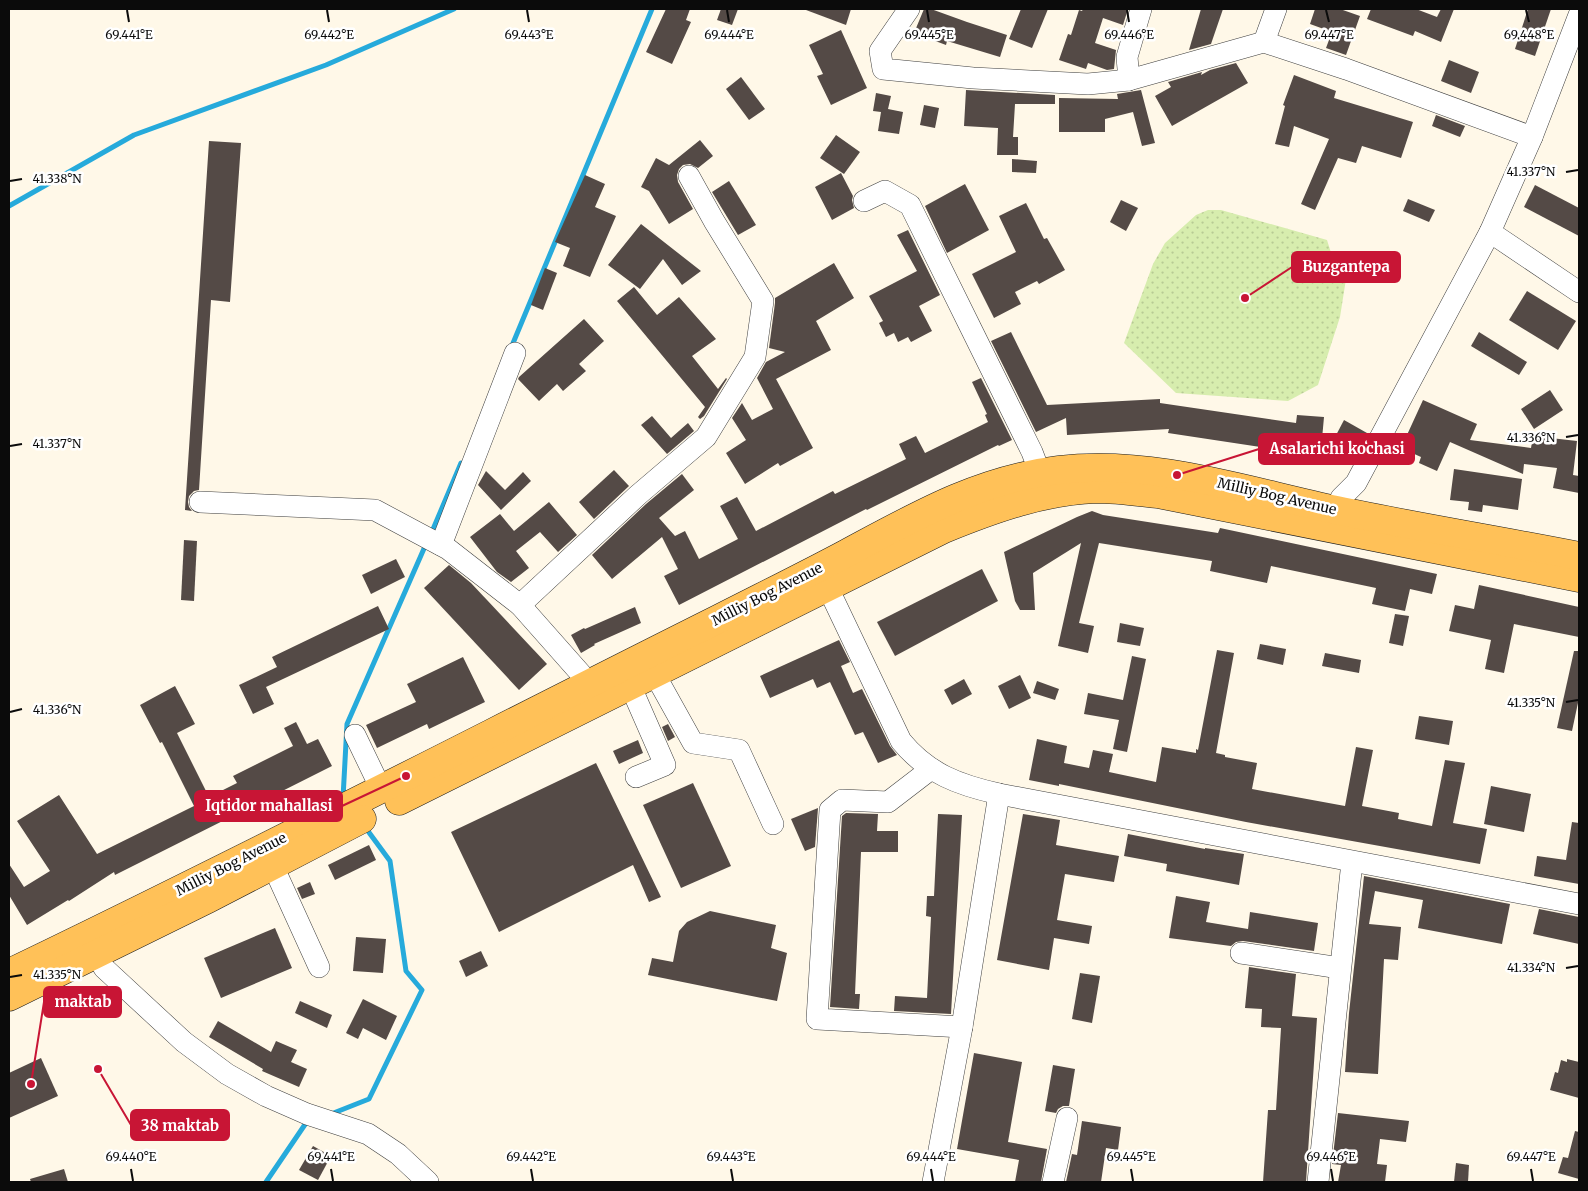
<svg xmlns="http://www.w3.org/2000/svg" width="1588" height="1191" font-family="Merriweather,serif">
	<style>
		.grass { fill: url(#grass-dots) }
		.lines { fill: none; stroke-linecap: round; stroke-linejoin: round }
		.stream { stroke: #26aadb; stroke-width: 5 }
		.building { fill: #544a46 }
		.minor-casing { stroke: #3e3e3e; stroke-width: 22 }
		.major-casing { stroke: #1c1c1c; stroke-width: 29 }
		.minor { stroke: #fff; stroke-width: 21 }
		.major { stroke: #ffc158; stroke-width: 28 }
		.ticks { fill: none; stroke: #0b0b0b; stroke-width: 2 }
		.labels { text-anchor: middle; stroke-width: 5; stroke-linejoin: round; paint-order: stroke }
		.street-label { font-size: 14px; fill: #0b0b0b; stroke: #fff }
		.ticks-label { font-size: 12px; text-anchor: middle; fill: #0b0b0b; stroke: #fff; stroke-width: 5; stroke-linejoin: round; paint-order: stroke }
		.leader { fill: none; stroke: #c81535; stroke-width: 2 }
		.callout-dot { fill: #c81535; stroke: #fff; stroke-width: 2 }
		.callout { fill: #c81535; stroke: #c81535; stroke-width: 2 }
		.callout-label { font-size: 15px; text-anchor: middle; font-weight: bold; fill: #fff }
	</style>
	<defs>
		<pattern id="grass-dots" width="8" height="8" patternUnits="userSpaceOnUse" patternTransform="scale(1.25)"><rect width="8" height="8" fill="#d7edae"/><path d="M2 2h.1M6 6h.1" fill="none" stroke="#b7ca94" stroke-width="1.8" stroke-linecap="round"/></pattern>
	</defs>
	<rect width="100%" height="100%" fill="#fff8e8"/>
	<polygon class="grass" points="1208,210 1221,210 1327,240 1332,256 1346,279 1340,317 1318,385 1288,401 1176,393 1124,343 1153,264 1165,243 1196,215"/>
	<g class="lines">
		<g class="stream">
			<polyline points="9,206 134,135 326,65 454,9"/>
			<polyline points="511,348 652,9"/>
			<polyline points="431,534 461,463"/>
			<polyline points="343,798 347,724 426,544"/>
			<polyline points="331,1114 369,1099 422,990 406,971 390,861 365,827"/>
			<polyline points="266,1182 306,1123 311,1121"/>
		</g>
	</g>
	<g class="building">
		<polygon points="666,9 690,9 686,20 691,22 672,64 646,52"/>
		<polygon points="721,9 738,9 732,25 717,20"/>
		<polygon points="807,9 851,9 846,25 806,10"/>
		<polygon points="924,9 931,9 967,22 1007,35 1000,57 947,41 946,45 914,33"/>
		<polygon points="1021,9 1048,9 1032,48 1009,39"/>
		<polygon points="1083,9 1128,9 1123,25 1103,18 1095,43 1116,50 1114,69 1107,70 1088,63 1086,69 1059,60 1068,34 1071,35 1079,10 1082,11"/>
		<polygon points="1201,9 1223,9 1211,44 1189,50"/>
		<polygon points="1315,9 1340,9 1360,16 1346,55 1326,48 1332,32 1310,24"/>
		<polygon points="1371,9 1416,9 1437,17 1441,9 1454,9 1441,42 1415,31 1413,36 1367,19"/>
		<polygon points="1528,9 1551,9 1535,56 1515,49"/>
		<polygon points="841,30 867,88 831,105 817,76 823,74 809,45"/>
		<polygon points="1449,60 1479,72 1471,93 1441,81"/>
		<polygon points="1236,63 1248,83 1172,126 1155,96 1171,87 1168,82 1202,72 1201,75 1210,70"/>
		<polygon points="1294,75 1336,91 1334,98 1413,122 1401,158 1362,146 1356,163 1338,158 1315,210 1301,204 1329,139 1294,126 1289,147 1275,144 1285,106 1283,105"/>
		<polygon points="741,77 765,109 749,120 726,89"/>
		<polygon points="966,90 1055,95 1055,104 1015,104 1013,137 1018,137 1018,155 997,155 998,128 964,126"/>
		<polygon points="1141,90 1155,143 1142,146 1133,112 1105,119 1105,132 1059,132 1059,98 1118,99 1117,94"/>
		<polygon points="876,93 891,96 888,109 903,112 899,134 878,131 881,112 873,111"/>
		<polygon points="924,105 939,108 935,128 920,125"/>
		<polygon points="1436,115 1465,126 1460,137 1432,126"/>
		<polygon points="836,135 860,152 844,174 820,158"/>
		<polygon points="700,140 713,156 698,168 690,164 683,165 679,169 677,175 678,182 693,209 669,224 649,191 641,187 656,158 669,165"/>
		<polygon points="209,141 241,143 230,302 211,300 199,490 194,491 189,496 188,502 189,507 192,511 185,510"/>
		<polygon points="1012,159 1037,161 1036,173 1012,172"/>
		<polygon points="841,173 853,196 852,200 854,208 832,220 815,187"/>
		<polygon points="585,175 605,184 595,207 616,216 590,277 563,266 570,248 555,242"/>
		<polygon points="729,181 756,225 738,235 712,192"/>
		<polygon points="965,184 989,230 947,253 925,206"/>
		<polygon points="1535,185 1579,208 1579,236 1524,207"/>
		<polygon points="1408,199 1435,210 1429,222 1403,211"/>
		<polygon points="1121,200 1138,208 1126,231 1110,222"/>
		<polygon points="1026,203 1044,239 1047,238 1065,270 1039,284 1037,281 1015,292 1021,304 994,318 972,274 1016,252 999,216"/>
		<polygon points="641,224 701,271 682,285 663,259 640,289 608,265"/>
		<polygon points="908,230 940,295 919,306 932,331 911,342 908,337 898,342 894,333 886,337 879,323 883,321 869,296 917,271 897,235"/>
		<polygon points="834,263 854,298 816,321 831,350 776,379 813,448 780,466 778,463 745,484 726,453 746,440 732,418 742,403 752,420 773,409 757,378 766,362 785,352 769,348 775,303 775,298"/>
		<polygon points="545,268 557,273 543,310 531,305"/>
		<polygon points="634,287 657,315 679,297 716,339 692,356 718,389 726,378 727,379 704,416 700,419 698,417 705,407 617,301"/>
		<polygon points="1527,291 1576,321 1558,350 1509,320"/>
		<polygon points="584,319 604,341 579,364 586,371 563,391 557,384 539,401 518,379 519,377"/>
		<polygon points="1011,332 1047,405 1160,399 1160,403 1296,423 1297,415 1324,417 1321,450 1281,447 1281,450 1168,433 1169,429 1067,435 1066,418 1036,432 991,341"/>
		<polygon points="1479,332 1527,362 1519,375 1471,346"/>
		<polygon points="981,378 1012,440 999,446 998,445 867,510 866,509 679,605 664,576 678,569 662,537 612,579 592,555 646,504 682,474 694,490 659,518 675,536 685,531 699,559 738,539 720,506 737,497 756,531 833,491 835,494 906,459 899,444 916,436 925,453 988,422 985,415 987,414 972,382"/>
		<polygon points="1550,390 1563,410 1534,429 1521,409"/>
		<polygon points="1423,400 1477,424 1470,440 1531,448 1533,436 1577,441 1573,475 1579,476 1579,493 1553,488 1557,468 1524,464 1523,474 1450,442 1437,471 1419,463 1421,457 1401,448"/>
		<polygon points="652,416 671,438 688,423 694,431 667,454 641,425"/>
		<polygon points="1344,420 1367,433 1355,453 1333,441"/>
		<polygon points="1454,469 1522,479 1518,510 1483,505 1482,512 1468,510 1469,502 1450,500"/>
		<polygon points="614,470 629,486 594,519 579,502"/>
		<polygon points="486,471 505,490 523,472 531,481 501,510 478,485"/>
		<polygon points="549,502 577,535 558,552 540,532 516,551 529,568 511,582 497,572 470,537 500,514 514,531"/>
		<polygon points="1092,511 1103,515 1218,533 1220,528 1437,574 1432,594 1410,589 1405,611 1372,604 1376,588 1271,566 1267,583 1210,571 1212,561 1099,543 1079,623 1094,626 1088,653 1058,646 1081,543 1033,573 1035,610 1020,610 1015,601 1004,552 1077,517"/>
		<polygon points="184,540 197,541 194,601 181,600"/>
		<polygon points="396,559 405,577 371,594 362,575"/>
		<polygon points="449,565 471,583 547,664 519,690 424,588"/>
		<polygon points="982,569 998,601 895,656 877,622"/>
		<polygon points="1479,585 1579,607 1579,637 1514,624 1504,673 1485,669 1491,640 1449,631 1455,605 1474,609"/>
		<polygon points="378,606 389,629 266,687 274,704 253,714 239,685 277,667 272,657"/>
		<polygon points="635,607 641,623 594,644 595,645 581,653 571,635 584,628 585,629"/>
		<polygon points="1395,614 1409,616 1403,646 1389,643"/>
		<polygon points="1120,623 1144,628 1140,646 1117,642"/>
		<polygon points="839,640 850,662 841,666 853,693 862,689 890,746 897,755 878,763 863,732 855,735 830,682 817,688 813,679 770,698 760,676"/>
		<polygon points="1260,644 1286,649 1283,665 1257,659"/>
		<polygon points="1217,650 1234,653 1216,753 1225,755 1225,757 1257,763 1252,789 1345,806 1356,747 1373,750 1362,806 1399,813 1398,819 1432,826 1445,760 1465,763 1453,823 1487,829 1480,864 1246,822 1059,784 1059,786 1029,780 1037,739 1067,746 1064,763 1089,768 1093,750 1113,754 1109,772 1156,782 1162,747 1196,753 1196,749 1198,750"/>
		<polygon points="1574,651 1579,651 1579,698 1572,731 1557,728"/>
		<polygon points="1325,653 1361,660 1359,673 1322,666"/>
		<polygon points="1132,656 1146,659 1127,752 1113,749 1119,720 1084,714 1088,693 1123,700"/>
		<polygon points="463,657 485,702 429,729 427,724 377,748 366,725 416,702 407,684"/>
		<polygon points="1020,675 1031,698 1009,709 998,686"/>
		<polygon points="964,679 972,694 952,705 944,690"/>
		<polygon points="1037,681 1059,689 1055,700 1033,693"/>
		<polygon points="175,686 195,724 177,733 209,797 237,783 233,776 293,746 284,728 296,722 307,744 318,739 332,766 115,875 114,872 69,901 68,900 27,925 9,895 9,864 24,887 50,871 17,821 59,795 97,854 194,806 162,742 160,743 140,705"/>
		<polygon points="1419,716 1453,721 1449,745 1415,739"/>
		<polygon points="668,724 675,737 668,741 662,727"/>
		<polygon points="638,740 643,753 619,764 613,751"/>
		<polygon points="596,763 661,897 649,902 633,865 499,932 451,832"/>
		<polygon points="693,783 731,866 681,888 643,805"/>
		<polygon points="1491,786 1531,794 1524,832 1484,824"/>
		<polygon points="818,808 815,847 805,851 791,819"/>
		<polygon points="846,813 878,814 877,831 898,831 898,852 861,852 855,994 860,994 859,1009 830,1007 842,816"/>
		<polygon points="938,814 962,815 951,1014 894,1011 895,996 927,998 931,917 926,916 927,896 934,896"/>
		<polygon points="1023,814 1060,820 1056,845 1119,856 1114,882 1065,874 1057,920 1092,926 1089,944 1054,938 1049,970 997,960"/>
		<polygon points="1572,822 1579,823 1579,884 1534,876 1537,856 1566,860"/>
		<polygon points="1128,834 1205,849 1205,848 1244,854 1239,885 1166,871 1167,864 1124,856"/>
		<polygon points="369,845 376,860 335,880 328,865"/>
		<polygon points="1364,876 1510,904 1502,944 1418,928 1423,900 1375,891 1369,924 1401,927 1398,960 1384,959 1378,1074 1345,1072 1349,1013"/>
		<polygon points="310,882 315,894 302,899 297,888"/>
		<polygon points="1176,896 1210,902 1206,922 1248,929 1250,912 1318,923 1314,951 1243,941 1236,942 1231,946 1169,938"/>
		<polygon points="1539,909 1579,917 1579,944 1533,934"/>
		<polygon points="710,911 776,925 771,948 787,953 777,1001 648,975 652,958 673,962 679,931 687,922"/>
		<polygon points="275,928 292,968 221,998 204,958"/>
		<polygon points="356,937 386,939 383,973 353,971"/>
		<polygon points="481,951 488,966 466,977 459,961"/>
		<polygon points="1249,967 1296,974 1292,1016 1317,1018 1306,1182 1263,1182 1268,1110 1276,1110 1281,1028 1261,1027 1262,1009 1245,1008"/>
		<polygon points="1080,973 1100,976 1092,1023 1072,1019"/>
		<polygon points="363,999 397,1016 386,1040 363,1028 358,1039 346,1033"/>
		<polygon points="300,1001 332,1015 327,1028 295,1013"/>
		<polygon points="218,1021 271,1052 276,1041 297,1050 291,1062 307,1069 299,1087 262,1071 263,1069 209,1037"/>
		<polygon points="974,1053 1022,1062 1008,1142 1047,1149 1041,1182 1015,1182 1019,1160 957,1149"/>
		<polygon points="41,1058 58,1096 9,1118 9,1073"/>
		<polygon points="1567,1059 1579,1062 1579,1098 1550,1090 1555,1072 1558,1073 1561,1060 1567,1062"/>
		<polygon points="1053,1065 1075,1069 1069,1106 1063,1106 1058,1109 1056,1113 1045,1111"/>
		<polygon points="1338,1113 1409,1121 1406,1142 1380,1139 1377,1164 1387,1165 1385,1182 1338,1182 1341,1165 1332,1164"/>
		<polygon points="1082,1121 1121,1127 1118,1150 1106,1148 1101,1182 1066,1182 1072,1154 1077,1155"/>
		<polygon points="1575,1131 1579,1132 1579,1179 1558,1173 1563,1157 1568,1158"/>
		<polygon points="313,1146 331,1156 318,1180 299,1170"/>
		<polygon points="1456,1163 1469,1165 1468,1182 1454,1182"/>
		<polygon points="64,1169 68,1182 31,1182 30,1179"/>
	</g>
	<g class="lines">
		<defs>
			<g id="minor">
				<polyline points="909,9 880,51 883,69 973,78 1088,84 1129,80 1264,42 1346,69 1532,137"/>
				<polyline points="1264,42 1276,9"/>
				<polyline points="1129,80 1127,57 1141,9"/>
				<polyline points="864,201 885,191 910,205 1032,452 1040,473"/>
				<polyline points="1490,232 1579,292"/>
				<polyline points="200,502 375,510 448,549 520,605 589,683"/>
				<polyline points="1335,525 1341,498 1356,483 1490,232 1532,137 1579,15"/>
				<polyline points="441,545 515,353"/>
				<path d="M 827,586 L 901,741 C 928,774 959,785 999,794 L 1579,904"/>
				<polyline points="520,605 638,495 706,437 755,357 763,301 714,221 689,176"/>
				<polyline points="654,673 693,743 739,750 773,824"/>
				<polyline points="630,685 665,765 636,777"/>
				<polyline points="355,735 381,789"/>
				<polyline points="931,769 888,802 842,800 830,810 817,1019 962,1027"/>
				<polyline points="273,866 319,967"/>
				<polyline points="88,941 104,968 184,1042 227,1074 266,1096 307,1114 368,1134 398,1154 428,1182"/>
				<polyline points="1241,953 1340,968"/>
				<polyline points="933,1182 962,1027 999,794"/>
				<polyline points="1053,1182 1067,1118"/>
				<polyline points="1318,1182 1352,862"/>
			</g>
			<g id="major">
				<path d="M 399,801 L 944,529 C 993,509 1043,491 1096,489 C 1117,489 1138,492 1158,494 L 1579,578"/>
				<path d="M 9,973 C 247,859 482,737 718,619 C 761,597 804,576 847,553 C 916,516 980,479 1059,470 C 1153,459 1246,491 1336,510 C 1417,527 1498,540 1579,556"/>
				<polyline points="9,997 208,899 362,819"/>
			</g>
		</defs>
		<use href="#minor" class="minor-casing"/>
		<use href="#major" class="major-casing"/>
		<use href="#minor" class="minor"/>
		<use href="#major" class="major"/>
	</g>
	<path class="ticks" d="M 127,10 L 129,22M 327,10 L 329,22M 527,10 L 529,22M 727,10 L 729,22M 927,10 L 929,22M 1127,10 L 1129,22M 1326,10 L 1329,22M 1526,10 L 1529,22M 1566,172 L 1578,170M 10,181 L 22,179M 1566,437 L 1578,435M 10,446 L 22,444M 1566,702 L 1578,700M 10,712 L 22,709M 1566,968 L 1578,966M 10,977 L 22,975M 131,1169 L 133,1181M 331,1169 L 333,1181M 531,1169 L 533,1181M 731,1169 L 733,1181M 931,1169 L 933,1181M 1131,1169 L 1133,1181M 1331,1169 L 1333,1181M 1531,1169 L 1533,1181"/>
	<g class="labels">
		<g class="street-label">
			<text transform="translate(1277 496) rotate(13)" y="5">Milliy Bog Avenue</text>
			<text transform="translate(767 594) rotate(-27)" y="5">Milliy Bog Avenue</text>
			<text transform="translate(231 864) rotate(-27)" y="5">Milliy Bog Avenue</text>
		</g>
	</g>
	<g class="ticks-label">
		<text x="129" y="39">69.441°E</text>
		<text x="329" y="39">69.442°E</text>
		<text x="529" y="39">69.443°E</text>
		<text x="729" y="39">69.444°E</text>
		<text x="929" y="39">69.445°E</text>
		<text x="1129" y="39">69.446°E</text>
		<text x="1329" y="39">69.447°E</text>
		<text x="1529" y="39">69.448°E</text>
		<text x="1531" y="176">41.337°N</text>
		<text x="57" y="183">41.338°N</text>
		<text x="1531" y="442">41.336°N</text>
		<text x="57" y="448">41.337°N</text>
		<text x="1531" y="707">41.335°N</text>
		<text x="57" y="714">41.336°N</text>
		<text x="1531" y="972">41.334°N</text>
		<text x="57" y="979">41.335°N</text>
		<text x="131" y="1161">69.440°E</text>
		<text x="331" y="1161">69.441°E</text>
		<text x="531" y="1161">69.442°E</text>
		<text x="731" y="1161">69.443°E</text>
		<text x="931" y="1161">69.444°E</text>
		<text x="1131" y="1161">69.445°E</text>
		<text x="1331" y="1161">69.446°E</text>
		<text x="1531" y="1161">69.447°E</text>
	</g>
	<path class="leader" d="M1245 298L1292 267M1177 475L1259 449M406 776L342 806M31 1084L44 1002M98 1069L131 1125"/>
	<g class="callout-dot">
		<circle cx="1245" cy="298" r="5"/>
		<circle cx="1177" cy="475" r="5"/>
		<circle cx="406" cy="776" r="5"/>
		<circle cx="31" cy="1084" r="5"/>
		<circle cx="98" cy="1069" r="5"/>
	</g>
	<g class="callout">
		<rect x="1292" y="252" width="108" height="30" rx="5"/>
		<rect x="1259" y="434" width="155" height="30" rx="5"/>
		<rect x="195" y="791" width="147" height="30" rx="5"/>
		<rect x="44" y="987" width="77" height="30" rx="5"/>
		<rect x="131" y="1110" width="98" height="30" rx="5"/>
	</g>
	<g class="callout-label">
		<text x="1346" y="272">Buzgantepa</text>
		<text x="1337" y="454">Asalarichi koʻchasi</text>
		<text x="269" y="811">Iqtidor mahallasi</text>
		<text x="83" y="1007">maktab</text>
		<text x="180" y="1131">38 maktab</text>
	</g>
	<rect width="1588" height="1191" fill="none" stroke="#0b0b0b" stroke-width="20"/>
</svg>
